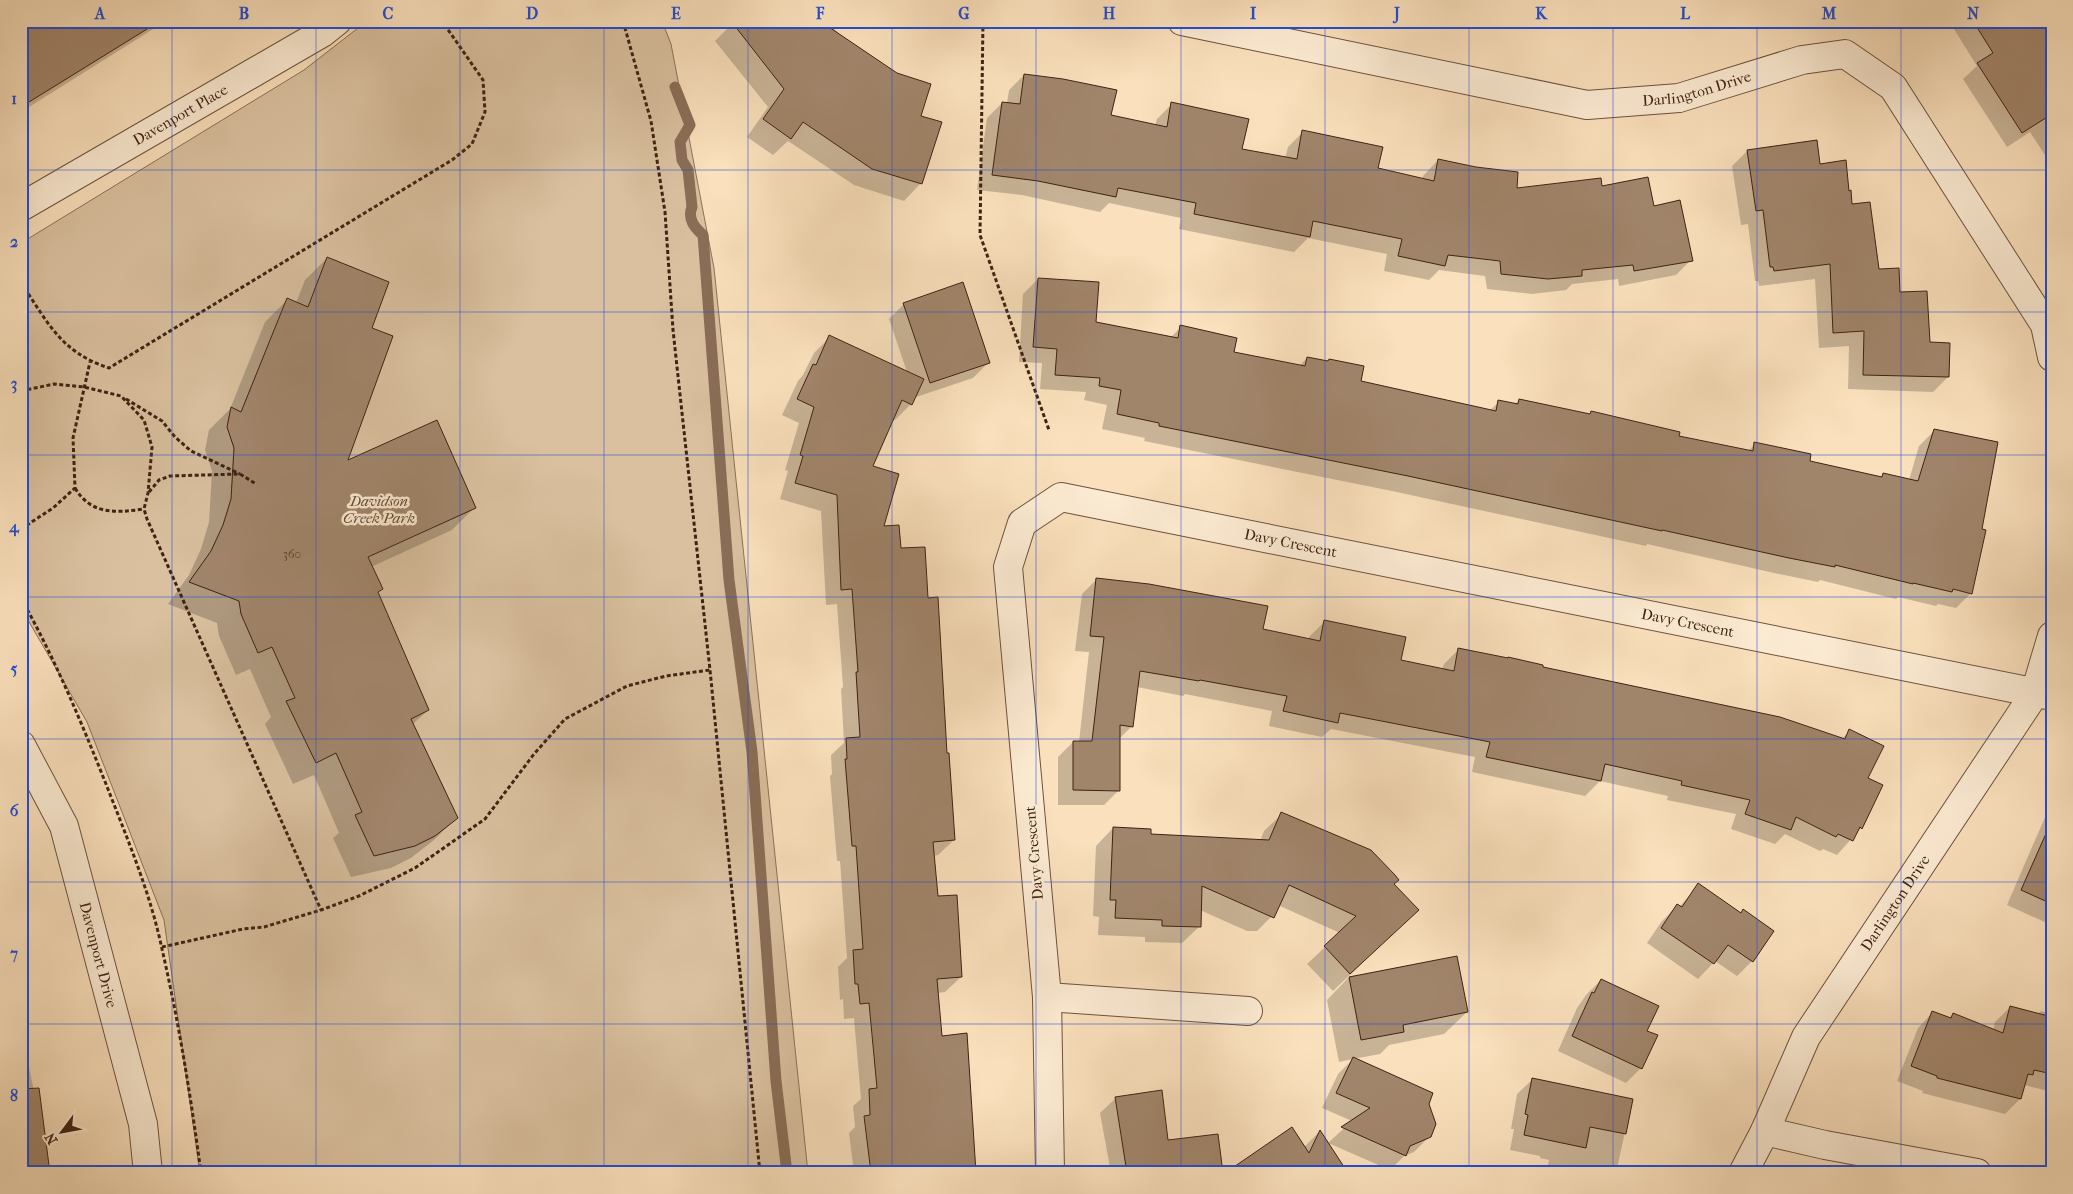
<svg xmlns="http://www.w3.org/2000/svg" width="2073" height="1194" font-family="'IM FELL French Canon',serif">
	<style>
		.green { fill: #dac09f; stroke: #8d7159 }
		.shadow { fill: #0003 }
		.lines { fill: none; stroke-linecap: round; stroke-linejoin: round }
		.stream { stroke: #8a6d56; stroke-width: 11 }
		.building { fill: #a1856b; stroke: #402213 }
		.minor-casing { stroke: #6e523d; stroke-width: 30 }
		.path { stroke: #402213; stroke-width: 3; stroke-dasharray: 4 2.5; stroke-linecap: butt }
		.minor { stroke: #fcebd3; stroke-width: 28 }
		.grid { fill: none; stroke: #1d4ed8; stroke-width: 1; stroke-opacity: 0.55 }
		.labels { text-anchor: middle; stroke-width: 5; stroke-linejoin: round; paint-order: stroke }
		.number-label { font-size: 12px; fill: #583b29 }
		.street-label { font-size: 15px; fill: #402213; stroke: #fcebd3 }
		.park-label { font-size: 15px; font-style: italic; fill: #664a36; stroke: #fcebd3 }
		.neatline { fill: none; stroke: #1d4ed8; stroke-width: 2 }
		.grid-label { font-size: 16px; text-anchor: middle; font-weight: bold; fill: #1d4ed8 }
	</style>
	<rect width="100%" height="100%" fill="#fae0bc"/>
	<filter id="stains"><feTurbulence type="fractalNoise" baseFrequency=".004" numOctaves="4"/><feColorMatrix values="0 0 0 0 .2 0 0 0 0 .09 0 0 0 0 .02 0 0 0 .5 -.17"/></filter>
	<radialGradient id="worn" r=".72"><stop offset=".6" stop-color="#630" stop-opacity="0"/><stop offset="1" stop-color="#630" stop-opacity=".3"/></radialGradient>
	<polygon class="green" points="367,21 662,21 671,44 714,268 808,1173 200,1173 164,920 87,722 21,608 21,243 304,70"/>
	<g class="shadow">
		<polygon points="21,21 166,21 21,112"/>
		<polygon points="735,21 828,21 841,37 920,117 921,183 904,201 854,185 788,141 773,155 747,137 768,107 715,41"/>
		<polygon points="1526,21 1609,21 1602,22 1599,25 1544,25"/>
		<polygon points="1949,21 2052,21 2052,166 2030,132 2007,147 1963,79 1977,66"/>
		<polygon points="1024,75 1110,116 1155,126 1157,119 1172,104 1241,150 1285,159 1288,147 1303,132 1377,169 1422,180 1423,176 1438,160 1515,189 1601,188 1653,208 1691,260 1676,275 1619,286 1618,279 1572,284 1566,290 1532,294 1487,289 1485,276 1439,270 1429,280 1384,271 1387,254 1308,238 1294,252 1179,229 1181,218 1109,203 1100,212 1022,195 977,190 987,118 1002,103 1007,103 1009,90"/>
		<polygon points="1747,151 1819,165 1848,192 1878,271 1899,293 1948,377 1933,392 1848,389 1849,346 1819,348 1815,279 1759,286 1758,281 1755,281 1748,224 1741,225 1732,166"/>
		<polygon points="2052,207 2052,221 2049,215"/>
		<polygon points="327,258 371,329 345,462 474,508 452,530 371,567 381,589 377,593 428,710 412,725 456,818 434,840 411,858 391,868 351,877 333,838 339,833 314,775 293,784 265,724 271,717 250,669 236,675 219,636 217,623 168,604 189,575 201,549 209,522 212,471 205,450 209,430 230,409 265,322 287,300 296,303 305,280"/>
		<polygon points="1038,279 1095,323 1170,338 1181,327 1233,353 1299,366 1307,358 1327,362 1329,360 1359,382 1489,411 1499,402 1514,405 1519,400 1589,415 1591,413 1678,437 1747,452 1755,444 1808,462 1880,478 1883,474 1909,480 1919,446 1934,431 1980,530 1971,593 1956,608 1938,604 1936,606 1898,597 1896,599 1820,580 1818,582 1774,573 1647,544 1646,546 1392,491 1144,441 1145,438 1102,429 1107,405 1084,400 1086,392 1040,389 1042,363 1019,362 1023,294"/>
		<polygon points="904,304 988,363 973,378 913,398 911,404 895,420 893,419 871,466 882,527 899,550 927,600 946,754 954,840 938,855 933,856 936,897 961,977 945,992 937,993 941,1037 975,1173 854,1173 849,1133 855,1127 853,1106 861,1099 854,1018 844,1019 843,999 840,1000 838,967 847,958 840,861 837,861 830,776 832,774 831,755 844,743 841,689 843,687 837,604 826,605 821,511 780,499 788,471 785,470 799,423 782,415 798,381 803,375 814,353 830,337 907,372 889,319"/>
		<polygon points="1097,579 1262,630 1309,640 1309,637 1324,622 1400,661 1442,670 1444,664 1459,649 1841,739 1850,731 1866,779 1861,828 1837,855 1823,849 1820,851 1785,834 1775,844 1731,829 1736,814 1667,800 1668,796 1600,781 1585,796 1472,772 1475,757 1331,729 1322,737 1269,726 1272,711 1185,694 1183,696 1137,687 1132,726 1119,739 1119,790 1104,805 1058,805 1058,757 1073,742 1079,742 1089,652 1075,651 1082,594"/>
		<polygon points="2052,801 2052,919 2047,923 2007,905"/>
		<polygon points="1282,814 1393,884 1400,927 1333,991 1307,964 1340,933 1280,906 1275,913 1257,931 1247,931 1200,910 1200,926 1182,943 1145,942 1145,937 1098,935 1099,917 1093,916 1096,846 1113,828 1150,836 1260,841 1264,831"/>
		<polygon points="1699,885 1740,914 1743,911 1752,961 1737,976 1715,961 1698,979 1647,943 1662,921 1677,906 1679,907"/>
		<polygon points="1456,958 1467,1012 1444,1034 1389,1045 1380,1054 1353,1059 1427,1104 1430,1136 1414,1152 1404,1156 1390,1170 1328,1143 1352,1121 1322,1108 1338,1074 1353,1059 1339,1062 1327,1000 1348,978"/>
		<polygon points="1601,980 1645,1031 1641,1068 1626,1083 1558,1051 1577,1008 1586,995"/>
		<polygon points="2010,1007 2038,1014 2041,1011 2052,1014 2052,1092 2024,1085 2020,1099 2005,1114 1922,1093 1923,1091 1897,1081 1918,1028 1933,1012 1949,1019 1953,1014 1993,1030 1995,1022"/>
		<polygon points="21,1028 45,1145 21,1173"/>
		<polygon points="1533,1079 1632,1100 1616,1173 1546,1173 1549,1160 1540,1158 1540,1156 1510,1150 1514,1129 1511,1129 1517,1094"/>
		<polygon points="1116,1098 1167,1142 1222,1173 1111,1173 1100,1113"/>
		<polygon points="1319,1132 1347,1173 1227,1173 1304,1147"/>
	</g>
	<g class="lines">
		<path class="stream" d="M 675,87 L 690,125 L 680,142 L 682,160 L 688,170 L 692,207 C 687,219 695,228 703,235 L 729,580 L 752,752 L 776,1081 L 787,1173"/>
	</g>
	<g class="building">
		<polygon points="21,21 160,21 21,107"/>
		<polygon points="731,21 820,21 897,73 931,84 921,116 942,122 922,184 872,169 803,122 791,139 763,119 784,89"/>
		<polygon points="1973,21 2052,21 2052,114 2022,133 1977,63 1993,53"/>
		<polygon points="1024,74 1063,79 1117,90 1111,115 1167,127 1171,102 1249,119 1242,149 1297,159 1302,130 1383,147 1378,168 1434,181 1438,159 1476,167 1518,172 1517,188 1601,178 1602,186 1648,177 1654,206 1680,200 1693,261 1634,271 1633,265 1582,270 1582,276 1548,279 1501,274 1500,261 1448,255 1445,266 1398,256 1402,239 1313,221 1310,237 1194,214 1196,203 1118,188 1116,197 1038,181 992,175 1002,102 1020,104"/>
		<polygon points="1817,140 1820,164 1846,160 1849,191 1851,190 1852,204 1870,202 1879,269 1899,268 1900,292 1927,291 1930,342 1950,343 1949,377 1863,375 1864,331 1833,333 1830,264 1774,271 1773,267 1770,267 1763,210 1756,211 1747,150"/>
		<polygon points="327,257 389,282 372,328 393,336 348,460 437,420 476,508 368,557 383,589 378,592 429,710 411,719 458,818 435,836 415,846 374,856 355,815 362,812 336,753 316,763 286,701 295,698 272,647 258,653 241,614 239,601 189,582 211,551 223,525 231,499 234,448 227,427 231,407 241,412 287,298 308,307"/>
		<polygon points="1038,278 1099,282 1096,322 1178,338 1180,325 1237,338 1234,352 1305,366 1307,357 1328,361 1329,359 1364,366 1361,381 1496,411 1498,400 1518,404 1519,399 1590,414 1591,411 1680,432 1679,436 1753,451 1754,442 1811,454 1810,461 1882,477 1883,473 1918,481 1934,429 1998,442 1982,529 1986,530 1972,594 1953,589 1952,592 1913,583 1913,584 1835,565 1835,567 1789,558 1662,530 1662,531 1408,476 1159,426 1159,423 1117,414 1121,390 1099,386 1100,378 1055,375 1057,349 1033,347"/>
		<polygon points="963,282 990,363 930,383 903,303"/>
		<polygon points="829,335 924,379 912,405 902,400 873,466 899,474 884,526 899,525 901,548 925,547 928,598 938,597 947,753 949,753 955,840 933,842 938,896 957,895 962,977 937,979 942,1036 967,1033 976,1173 871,1173 864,1116 870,1115 869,1089 877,1088 869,1003 860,1004 858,984 855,984 853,950 863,949 856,846 852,846 845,759 847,759 846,738 860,737 856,672 858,672 852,589 841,590 837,495 795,483 803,456 800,455 814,407 797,399 813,364 816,365"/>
		<polygon points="1096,578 1149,584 1268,606 1263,629 1320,641 1324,620 1406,637 1401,660 1454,671 1458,648 1508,658 1508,657 1543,665 1543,667 1780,717 1845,739 1849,729 1884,746 1868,778 1883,785 1862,829 1860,827 1853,841 1838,834 1836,837 1796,817 1791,830 1745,814 1750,800 1681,785 1682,781 1605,764 1601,781 1486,757 1490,742 1340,713 1338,723 1283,711 1287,696 1200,680 1199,681 1140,671 1133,727 1120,725 1120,791 1073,790 1073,741 1092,741 1104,637 1090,636"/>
		<polygon points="1281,812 1371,850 1395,875 1399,880 1394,884 1419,910 1350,974 1324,946 1356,916 1289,885 1274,918 1202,886 1201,927 1162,926 1162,920 1115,918 1116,900 1110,900 1113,827 1151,829 1151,834 1269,840"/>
		<polygon points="2052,820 2052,904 2021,890"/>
		<polygon points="1698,883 1741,913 1743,909 1774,931 1753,962 1728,945 1714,964 1661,928 1677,904 1682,907"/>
		<polygon points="1457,956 1468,1012 1403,1025 1404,1032 1361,1040 1349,977"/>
		<polygon points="1601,979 1659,1006 1647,1031 1658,1035 1642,1069 1572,1036 1592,992 1594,993"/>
		<polygon points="2010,1006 2052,1017 2052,1074 2034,1070 2033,1075 2028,1074 2021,1099 1937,1078 1937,1076 1911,1066 1932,1011 1951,1018 1953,1013 2003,1033"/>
		<polygon points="1353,1057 1433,1093 1429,1104 1436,1124 1431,1137 1410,1146 1406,1156 1341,1127 1370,1108 1336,1093"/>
		<polygon points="1532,1078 1633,1099 1626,1134 1590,1127 1586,1148 1524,1135 1528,1115 1525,1114"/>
		<polygon points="39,1088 50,1173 21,1173 21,1089"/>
		<polygon points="1162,1090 1168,1140 1218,1134 1223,1173 1127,1173 1115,1097"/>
		<polygon points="1292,1127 1309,1153 1320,1130 1348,1173 1225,1173"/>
	</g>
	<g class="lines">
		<defs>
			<g id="minor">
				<path id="s1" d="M 1182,21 L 1587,105 L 1679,98 L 1802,60 L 1845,54 L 1893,87 L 2045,325 L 2052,357"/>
				<path id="s2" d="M 21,207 L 322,33 L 337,21"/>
				<path id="s3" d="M 21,745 L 64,826 L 143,1124 L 148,1173"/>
				<polyline points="1047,997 1248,1011"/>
				<polyline points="1765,1131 1825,1145 1977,1173"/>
				<path id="s4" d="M 1050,1173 L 1047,997 L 1008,567 L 1022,523 L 1061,497 L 2052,696"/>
				<path id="s5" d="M 1743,1173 L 1765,1131 L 1806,1037 L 2035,693 L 2052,636"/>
			</g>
		</defs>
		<use href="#minor" class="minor-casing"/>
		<g class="path">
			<polyline points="623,21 651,121 665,212 673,330 710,670 760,1173"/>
			<polyline points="983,21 980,235 1049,430"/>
			<path d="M 21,283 C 48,322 60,352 109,368 L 452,160 L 472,144 L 485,112 L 483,80 L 442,21"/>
			<polyline points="21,391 54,384 84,387 121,396 144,420 152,447 148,493 144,509 147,519 321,910"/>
			<polyline points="126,399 162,421 175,437 191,451 240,474"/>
			<path d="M 75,488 C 91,515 116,513 144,509"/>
			<polyline points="149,492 159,480 170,476 240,474 256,484"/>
			<polyline points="21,529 53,508 75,488 73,438 90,362"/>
			<path d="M 21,598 C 55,659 80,719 106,784 C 127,838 150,892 162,949 C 179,1023 191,1098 201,1173"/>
			<polyline points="162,947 243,929 264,927 321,910 359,896 415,868 485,819 534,754 565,719 627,686 666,676 710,670"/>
		</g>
		<use href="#minor" class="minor"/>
	</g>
	<path class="grid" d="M 172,21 L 172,1173M 316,21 L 316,1173M 460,21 L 460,1173M 604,21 L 604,1173M 748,21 L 748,1173M 892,21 L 892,1173M 1036,21 L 1036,1173M 1181,21 L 1181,1173M 1325,21 L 1325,1173M 1469,21 L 1469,1173M 1613,21 L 1613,1173M 1757,21 L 1757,1173M 1901,21 L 1901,1173M 21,170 L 2052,170M 21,312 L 2052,312M 21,455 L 2052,455M 21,597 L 2052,597M 21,739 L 2052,739M 21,882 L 2052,882M 21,1024 L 2052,1024"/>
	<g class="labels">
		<g class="number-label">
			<text x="292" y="558">360</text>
		</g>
		<g class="street-label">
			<text dy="5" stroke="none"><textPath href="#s1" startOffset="525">Darlington Drive</textPath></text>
			<text dy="5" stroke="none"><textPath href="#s2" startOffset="184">Davenport Place</textPath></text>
			<text dy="5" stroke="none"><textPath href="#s4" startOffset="935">Davy Crescent</textPath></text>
			<text dy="5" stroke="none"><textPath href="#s4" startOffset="1340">Davy Crescent</textPath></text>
			<text transform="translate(1034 853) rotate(-95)" y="5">Davy Crescent</text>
			<text dy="5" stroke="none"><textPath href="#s5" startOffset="311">Darlington Drive</textPath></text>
			<text dy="5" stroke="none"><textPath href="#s3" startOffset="225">Davenport Drive</textPath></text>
		</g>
		<g class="park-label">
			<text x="379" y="506">Davidson<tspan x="379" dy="17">Creek Park</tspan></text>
		</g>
	</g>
	<rect width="2073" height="1194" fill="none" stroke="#fae0bc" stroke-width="55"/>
	<g transform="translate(62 1132) rotate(238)" stroke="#fcebd3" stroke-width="4" paint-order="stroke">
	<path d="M0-4L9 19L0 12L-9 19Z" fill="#402213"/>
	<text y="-8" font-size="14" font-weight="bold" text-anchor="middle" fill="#402213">N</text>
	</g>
	<rect x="28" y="28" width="2018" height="1138" class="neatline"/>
	<g class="grid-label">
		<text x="100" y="19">A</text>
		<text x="244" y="19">B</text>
		<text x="388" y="19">C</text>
		<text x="532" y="19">D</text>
		<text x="676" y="19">E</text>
		<text x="820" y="19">F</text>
		<text x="964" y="19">G</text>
		<text x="1109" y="19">H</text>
		<text x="1253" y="19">I</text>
		<text x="1397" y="19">J</text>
		<text x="1541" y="19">K</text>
		<text x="1685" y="19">L</text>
		<text x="1829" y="19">M</text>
		<text x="1973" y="19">N</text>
		<text x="14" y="104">1</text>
		<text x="14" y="247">2</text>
		<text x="14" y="389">3</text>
		<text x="14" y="532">4</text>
		<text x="14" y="674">5</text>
		<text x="14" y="816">6</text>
		<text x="14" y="959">7</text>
		<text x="14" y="1101">8</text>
	</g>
	<rect width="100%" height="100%" filter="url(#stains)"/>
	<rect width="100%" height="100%" fill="url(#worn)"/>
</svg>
